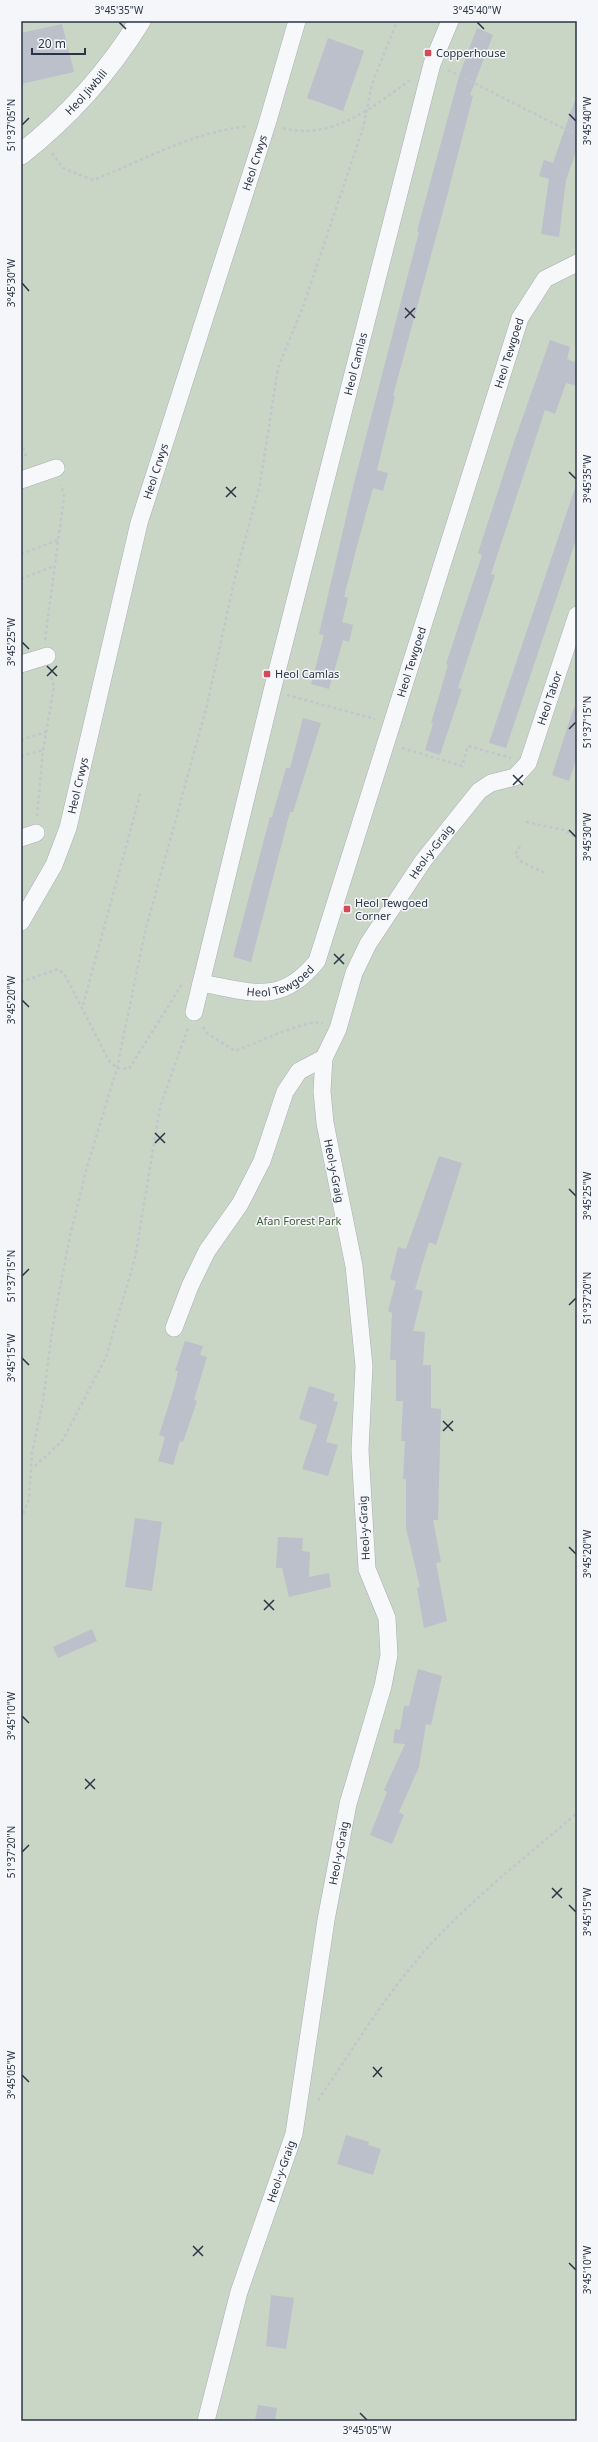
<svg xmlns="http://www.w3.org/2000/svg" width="598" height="2442" font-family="'Noto Sans',sans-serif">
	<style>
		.green { fill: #c9d6c5 }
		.building { fill: #bbc0ca }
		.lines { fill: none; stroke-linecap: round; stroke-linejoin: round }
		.minor-casing { stroke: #a9aeb7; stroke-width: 18 }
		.tertiary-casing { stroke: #a9aeb7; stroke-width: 22 }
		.path { stroke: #c2c5cb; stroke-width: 2.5; stroke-dasharray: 3 3; stroke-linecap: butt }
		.minor { stroke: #f7f8fa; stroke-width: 17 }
		.tertiary { stroke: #f7f8fa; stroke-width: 21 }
		.ticks { fill: none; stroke: #2b3445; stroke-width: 1.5 }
		.poi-dot { fill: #d1495b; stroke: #f4f6f9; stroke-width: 1.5 }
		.labels { text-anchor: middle; stroke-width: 3; stroke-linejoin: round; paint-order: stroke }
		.poi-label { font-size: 11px; fill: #2b3445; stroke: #f4f6f9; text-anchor: start }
		.street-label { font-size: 11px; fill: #2b3445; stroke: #f4f6f9 }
		.park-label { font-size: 11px; fill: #3f6138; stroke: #f4f6f9 }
		.neatline { fill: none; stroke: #2b3445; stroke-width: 1.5 }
		.ticks-label { font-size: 10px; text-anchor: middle; fill: #2b3445 }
	</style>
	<rect width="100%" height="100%" fill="#e4e7ec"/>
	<rect class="green" x="21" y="21" width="556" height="2400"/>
	<g class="building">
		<polygon points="62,24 74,72 21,84 21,33"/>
		<polygon points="477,28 493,35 470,95 473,96 447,196 393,396 395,396 377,470 388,473 383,491 373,488 357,546 344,597 348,598 342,622 353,625 349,642 343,640 329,689 311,684 324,635 319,634 354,483 419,232 417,231 460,73"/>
		<polygon points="328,38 364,51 343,111 307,98"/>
		<polygon points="575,100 577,100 577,149 566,180 559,237 541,234 549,179 539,176 544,160 553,163"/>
		<polygon points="550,340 570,347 567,359 577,363 577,386 566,383 555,414 545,410 491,574 495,575 458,688 462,689 440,755 425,750 433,724 431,723 448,665 446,664 482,555 478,553 514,442"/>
		<polygon points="575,488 577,488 577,537 506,748 489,743"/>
		<polygon points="574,707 577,708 577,757 569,781 552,775"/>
		<polygon points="303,718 321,723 293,812 290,812 251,962 233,957 270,817 272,817 286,768 290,768"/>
		<polygon points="439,1156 462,1163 436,1245 429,1242 415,1289 423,1291 413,1331 425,1332 423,1365 431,1365 431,1408 441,1409 438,1520 433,1520 441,1562 436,1563 447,1621 424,1628 417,1588 420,1587 406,1528 406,1479 403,1479 405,1441 401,1441 403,1401 396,1401 396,1360 390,1360 392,1313 388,1311 396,1281 390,1279 398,1247 406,1249"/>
		<polygon points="185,1341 203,1346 200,1355 207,1357 194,1400 197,1401 183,1442 180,1441 173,1465 158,1461 165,1437 159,1435 175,1385 178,1371 175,1371"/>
		<polygon points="309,1386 335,1394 333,1401 338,1402 326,1442 338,1445 328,1476 302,1469 317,1425 299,1419"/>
		<polygon points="135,1518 162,1522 152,1591 125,1587"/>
		<polygon points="278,1537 303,1538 302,1551 310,1552 309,1577 329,1573 331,1587 289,1597 282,1568 276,1568"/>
		<polygon points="92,1629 97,1641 58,1658 53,1647"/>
		<polygon points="418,1669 442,1676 431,1725 426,1724 419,1767 399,1812 404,1815 392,1844 370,1835 387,1792 384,1790 405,1744 393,1743 395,1729 400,1730 404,1706 409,1706"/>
		<polygon points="346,2135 369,2142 368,2145 381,2149 373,2175 337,2164"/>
		<polygon points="271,2295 294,2298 286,2349 266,2346"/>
		<polygon points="258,2405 277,2408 275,2421 255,2421"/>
	</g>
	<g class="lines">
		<defs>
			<g id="minor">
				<polyline points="21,480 56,468"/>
				<polyline points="21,664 47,656"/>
				<polyline points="21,838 36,833"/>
				<path id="s1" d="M 21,922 L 54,865 L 68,828 L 139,523 L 267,124 L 297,21"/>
				<path id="s2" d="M 201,983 C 251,992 281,1006 317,961 L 520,318 L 545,279 L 577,263"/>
				<path id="s3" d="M 194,1012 L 272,691 L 432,64 L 450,21"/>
				<polyline points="174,1328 190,1286 207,1251 240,1204 262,1161 285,1092 299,1071 324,1058"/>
				<path id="s4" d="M 206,2421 L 239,2292 L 294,2134 L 326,1920 L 348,1804 L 383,1686 L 389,1655 L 387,1618 L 367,1569 L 360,1450 L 364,1366 L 354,1266 L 325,1123 L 322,1091 L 324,1058 L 338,1029 L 354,973 L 368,944 L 423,861 L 479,791 L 491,783 L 515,777 L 528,763 L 577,615"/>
			</g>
			<g id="tertiary">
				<path id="s5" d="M 21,154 C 67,118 109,71 140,21"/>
			</g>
		</defs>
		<use href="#minor" class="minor-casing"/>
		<use href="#tertiary" class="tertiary-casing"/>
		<g class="path">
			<polyline points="448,70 577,135"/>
			<path d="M 283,128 C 331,141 373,107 410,80"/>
			<path d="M 52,153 L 63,168 L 93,180 C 147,159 189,133 248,126"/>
			<polyline points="21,442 27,459"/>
			<polyline points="21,554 58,540"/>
			<polyline points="21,579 54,566"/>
			<polyline points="45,640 64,496 61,485"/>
			<polyline points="287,695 375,719"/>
			<polyline points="21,740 46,732"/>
			<polyline points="402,748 462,766 468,746 511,758"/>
			<polyline points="21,756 43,750"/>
			<polyline points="37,816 43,750 54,687 50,672"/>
			<polyline points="526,822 564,830 577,838"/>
			<polyline points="520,846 515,855 522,862 547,874"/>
			<polyline points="21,982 58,969 65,975 109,1061 117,1068 129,1069 182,984"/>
			<polyline points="83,1005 141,791"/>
			<path d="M 203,1027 L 207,1033 L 235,1051 C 252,1045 308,1018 323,1023"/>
			<polyline points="35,1466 63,1440 106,1357 135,1258 160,1107 188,1028"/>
			<polyline points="21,1519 29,1499 32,1453 43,1401 53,1324 70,1236 87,1167 117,1068 145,932 207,705 236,573 260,484 278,368 304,304 363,128 372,84 397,21"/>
			<path d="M 318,2100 C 354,2048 386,1993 430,1945 C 474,1897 527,1856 577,1813"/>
		</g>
		<use href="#minor" class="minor"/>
		<use href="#tertiary" class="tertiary"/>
	</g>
	<path class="ticks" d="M 119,22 L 126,29M 477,22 L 484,29M 569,114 L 576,121M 22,125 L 29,118M 22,283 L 29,291M 405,308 L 415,318M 405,318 L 415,308M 569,472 L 576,479M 226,487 L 236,497M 226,497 L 236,487M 22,642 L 29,649M 47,666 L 57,676M 47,676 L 57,666M 569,729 L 576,722M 513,775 L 523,785M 513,785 L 523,775M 569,830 L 576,837M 334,954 L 344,964M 334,964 L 344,954M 22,1000 L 29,1007M 155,1133 L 165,1143M 155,1143 L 165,1133M 569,1189 L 576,1196M 22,1276 L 29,1269M 569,1305 L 576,1298M 22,1358 L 29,1365M 443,1421 L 453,1431M 443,1431 L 453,1421M 569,1547 L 576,1554M 264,1600 L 274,1610M 264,1610 L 274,1600M 22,1716 L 29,1723M 85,1779 L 95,1789M 85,1789 L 95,1779M 22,1852 L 29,1845M 552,1888 L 562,1898M 552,1898 L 562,1888M 569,1905 L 576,1912M 373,2067 L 382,2077M 22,2075 L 29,2082M 373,2077 L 382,2067M 193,2246 L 203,2256M 193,2256 L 203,2246M 569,2263 L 576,2270M 360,2413 L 367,2420"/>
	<g class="poi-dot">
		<rect x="424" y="49" width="8" height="8" rx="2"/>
		<rect x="263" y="670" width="8" height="8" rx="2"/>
		<rect x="343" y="905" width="8" height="8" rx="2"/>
	</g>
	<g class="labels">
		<g class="poi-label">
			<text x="436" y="57">Copperhouse</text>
			<text x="275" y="678">Heol Camlas</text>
			<text x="355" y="907">Heol Tewgoed<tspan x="355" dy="13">Corner</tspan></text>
		</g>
		<g class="street-label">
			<text dy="4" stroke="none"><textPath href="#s5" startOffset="90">Heol Jiwbili</textPath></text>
			<text dy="4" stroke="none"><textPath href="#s1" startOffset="797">Heol Crwys</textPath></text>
			<text dy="4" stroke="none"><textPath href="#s2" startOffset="765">Heol Tewgoed</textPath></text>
			<text dy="4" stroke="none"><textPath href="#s3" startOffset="668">Heol Camlas</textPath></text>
			<text dy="4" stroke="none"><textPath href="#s1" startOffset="473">Heol Crwys</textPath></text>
			<text dy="4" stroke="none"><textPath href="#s2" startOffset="441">Heol Tewgoed</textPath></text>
			<text dy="4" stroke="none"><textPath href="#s4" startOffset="1833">Heol Tabor</textPath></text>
			<text dy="4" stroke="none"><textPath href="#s1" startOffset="149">Heol Crwys</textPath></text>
			<text dy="4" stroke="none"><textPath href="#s4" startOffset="1629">Heol-y-Graig</textPath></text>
			<text dy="4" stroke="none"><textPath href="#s2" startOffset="83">Heol Tewgoed</textPath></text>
			<text transform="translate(334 1171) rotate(79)" y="4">Heol-y-Graig</text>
			<text transform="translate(364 1528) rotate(-93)" y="4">Heol-y-Graig</text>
			<text dy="4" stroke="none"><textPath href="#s4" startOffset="585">Heol-y-Graig</textPath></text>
			<text dy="4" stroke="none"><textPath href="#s4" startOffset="261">Heol-y-Graig</textPath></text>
		</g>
		<g class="park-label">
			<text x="299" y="1225">Afan Forest Park</text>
		</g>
	</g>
	<rect width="598" height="2442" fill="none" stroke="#f4f6f9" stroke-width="44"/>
	<path d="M32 48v6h53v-6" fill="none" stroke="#2b3445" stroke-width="2"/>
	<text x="38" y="48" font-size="12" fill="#2b3445" stroke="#f4f6f9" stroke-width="3" paint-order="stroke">20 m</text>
	<rect x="22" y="22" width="554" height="2398" class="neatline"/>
	<g class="ticks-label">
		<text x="119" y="14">3°45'35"W</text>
		<text x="477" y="14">3°45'40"W</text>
		<text transform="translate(587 121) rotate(-90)" y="4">3°45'40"W</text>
		<text transform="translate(11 125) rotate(-90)" y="4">51°37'05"N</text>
		<text transform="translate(11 283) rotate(-90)" y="4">3°45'30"W</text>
		<text transform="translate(587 479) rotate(-90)" y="4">3°45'35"W</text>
		<text transform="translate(11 642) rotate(-90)" y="4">3°45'25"W</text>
		<text transform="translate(587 722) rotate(-90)" y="4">51°37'15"N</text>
		<text transform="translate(587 837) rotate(-90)" y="4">3°45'30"W</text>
		<text transform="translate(11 1000) rotate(-90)" y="4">3°45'20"W</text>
		<text transform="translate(587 1196) rotate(-90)" y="4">3°45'25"W</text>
		<text transform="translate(11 1276) rotate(-90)" y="4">51°37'15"N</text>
		<text transform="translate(587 1298) rotate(-90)" y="4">51°37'20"N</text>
		<text transform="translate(11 1358) rotate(-90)" y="4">3°45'15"W</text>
		<text transform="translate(587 1554) rotate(-90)" y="4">3°45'20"W</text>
		<text transform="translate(11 1716) rotate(-90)" y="4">3°45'10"W</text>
		<text transform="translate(11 1852) rotate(-90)" y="4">51°37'20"N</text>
		<text transform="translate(587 1912) rotate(-90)" y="4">3°45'15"W</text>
		<text transform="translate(11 2075) rotate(-90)" y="4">3°45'05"W</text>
		<text transform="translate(587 2270) rotate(-90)" y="4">3°45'10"W</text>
		<text x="367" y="2434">3°45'05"W</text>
	</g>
</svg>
